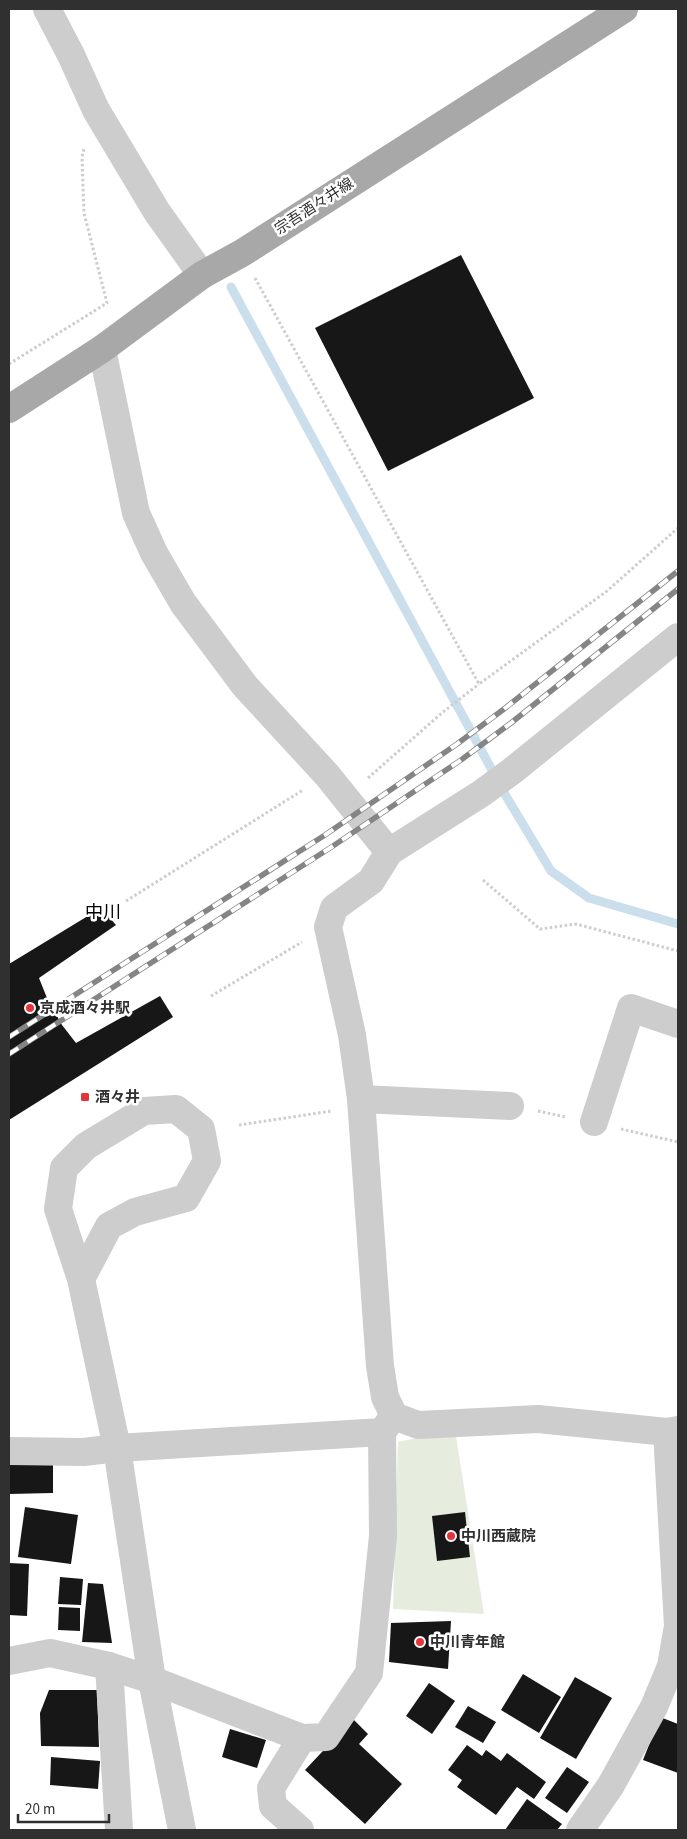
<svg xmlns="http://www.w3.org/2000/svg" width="687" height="1839" font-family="'Source Sans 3','Noto Sans JP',sans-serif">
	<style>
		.green { fill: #e6edde }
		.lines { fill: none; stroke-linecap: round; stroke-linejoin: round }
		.stream { stroke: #cbdeec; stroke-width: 9 }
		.building { fill: #171717 }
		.path { stroke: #cdcdcd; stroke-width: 3; stroke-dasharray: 2.5 2.5; stroke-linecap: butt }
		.minor { stroke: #cdcdcd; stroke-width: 28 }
		.major { stroke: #a8a8a8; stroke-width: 28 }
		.rail-casing { stroke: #858585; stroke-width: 5.5 }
		.rail { stroke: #fff; stroke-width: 4; stroke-dasharray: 11; stroke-linecap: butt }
		.poi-dot { fill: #e4353b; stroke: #fff; stroke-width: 2 }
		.labels { text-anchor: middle; stroke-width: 5; stroke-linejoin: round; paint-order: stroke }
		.street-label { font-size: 15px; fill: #303030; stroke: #fff }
		.poi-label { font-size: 15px; font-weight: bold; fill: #303030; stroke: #fff; text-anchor: start }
		.quarter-label { font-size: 18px; fill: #000; stroke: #fff }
	</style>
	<rect width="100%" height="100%" fill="#fff"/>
	<polygon class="green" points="455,1430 484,1614 393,1609 398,1442"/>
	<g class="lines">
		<polyline class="stream" points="231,287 506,796 551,871 589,898 678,924"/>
	</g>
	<g class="building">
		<polygon points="461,255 534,398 388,471 315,328"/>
		<polygon points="101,908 116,925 39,978 47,998 62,1025 76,1043 160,996 173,1017 9,1120 9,964"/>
		<polygon points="53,1461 53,1493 9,1494 9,1462"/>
		<polygon points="25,1507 78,1515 71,1564 18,1557"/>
		<polygon points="465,1512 470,1557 437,1561 432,1516"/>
		<polygon points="9,1563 29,1564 27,1616 9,1615"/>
		<polygon points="60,1577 83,1579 81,1605 58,1604"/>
		<polygon points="88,1583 103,1584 112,1643 82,1642"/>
		<polygon points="59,1607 80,1608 80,1631 58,1630"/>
		<polygon points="451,1621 448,1669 389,1662 391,1623"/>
		<polygon points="523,1674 561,1697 539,1733 501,1710"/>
		<polygon points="575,1677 612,1698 576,1759 540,1738"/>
		<polygon points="429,1683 455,1701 432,1734 406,1716"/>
		<polygon points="49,1690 97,1690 99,1747 41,1746 40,1713"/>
		<polygon points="468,1706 496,1722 483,1743 455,1727"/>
		<polygon points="660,1717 678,1724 678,1773 643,1760"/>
		<polygon points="353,1719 368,1734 359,1744 402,1784 365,1824 305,1770"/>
		<polygon points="230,1729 266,1740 257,1768 222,1757"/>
		<polygon points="467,1745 482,1756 486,1750 501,1761 507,1753 546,1782 534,1799 517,1787 496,1815 457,1787 462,1780 448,1770"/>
		<polygon points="51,1757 100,1761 98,1789 50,1785"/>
		<polygon points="567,1767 589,1782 567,1813 545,1798"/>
		<polygon points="527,1799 562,1824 557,1830 505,1830"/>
	</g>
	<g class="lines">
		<g class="path">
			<polyline points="255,278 479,684 607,591 678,528"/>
			<polyline points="9,364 107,303 84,213 82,157 84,149"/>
			<polyline points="368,778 443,712 479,684"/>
			<polyline points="483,880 540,929 576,924 678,951"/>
			<polyline points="126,901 303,790"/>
			<polyline points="211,996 302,942"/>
			<polyline points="538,1111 566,1117"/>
			<polyline points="239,1125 332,1111"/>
			<polyline points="621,1129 678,1142"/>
		</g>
		<g class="minor">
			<polyline points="47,9 71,55 96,110 157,212 202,275"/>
			<polyline points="102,349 136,513 154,553 183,603 245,686 327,775 389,852"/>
			<polyline points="678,637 512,771 482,793 389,852 371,881 334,908 328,927 352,1035 361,1099 380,1366 385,1397 394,1416 418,1425 538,1419 667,1432 678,1430"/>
			<polyline points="361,1099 510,1106"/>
			<polyline points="594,1122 631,1008 678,1024"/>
			<polyline points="81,1279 109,1226 135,1212 186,1198 207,1161 201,1129 176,1109 144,1111 86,1146 64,1168 58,1209 81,1279 117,1448 152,1680 182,1830"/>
			<polyline points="9,1451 84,1452 117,1448 382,1432 393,1417"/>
			<polyline points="9,1661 50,1653 109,1666 152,1680 302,1738 326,1737 369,1673 383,1536 382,1432"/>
			<polyline points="109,1666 119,1830"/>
			<polyline points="300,1830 273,1806 271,1788 302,1738"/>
			<polyline points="580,1830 611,1785 654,1707 671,1666 678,1626 667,1432"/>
		</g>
		<polyline class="major" points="9,409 102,349 202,275 242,253 624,9"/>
		<defs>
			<g id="rail">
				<polyline points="9,1037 325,835 457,744 504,709 678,571"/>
				<polyline points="9,1054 330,848 461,760 511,723 678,589"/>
			</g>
		</defs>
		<use href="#rail" class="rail-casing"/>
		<use href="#rail" class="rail"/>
	</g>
	<g class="poi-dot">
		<circle cx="30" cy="1008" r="5"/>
		<rect x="80" y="1092" width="10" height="10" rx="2.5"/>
		<circle cx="451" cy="1536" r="5"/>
		<circle cx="420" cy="1642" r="5"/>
	</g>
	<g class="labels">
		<g class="street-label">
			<text transform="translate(314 206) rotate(-33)" y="5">宗吾酒々井線</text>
		</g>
		<g class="poi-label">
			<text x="40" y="1013">京成酒々井駅</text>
			<text x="95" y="1102">酒々井</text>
			<text x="461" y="1541">中川西蔵院</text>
			<text x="430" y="1647">中川青年館</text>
		</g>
		<g class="quarter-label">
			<text x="103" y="918">中川</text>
		</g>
	</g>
	<rect width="687" height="1839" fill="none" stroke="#303030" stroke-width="20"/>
	<path d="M18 1814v8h91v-8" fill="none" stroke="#303030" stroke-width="2.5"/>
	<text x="25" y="1814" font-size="15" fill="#303030" stroke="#ffffff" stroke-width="4" paint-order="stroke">20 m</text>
</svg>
